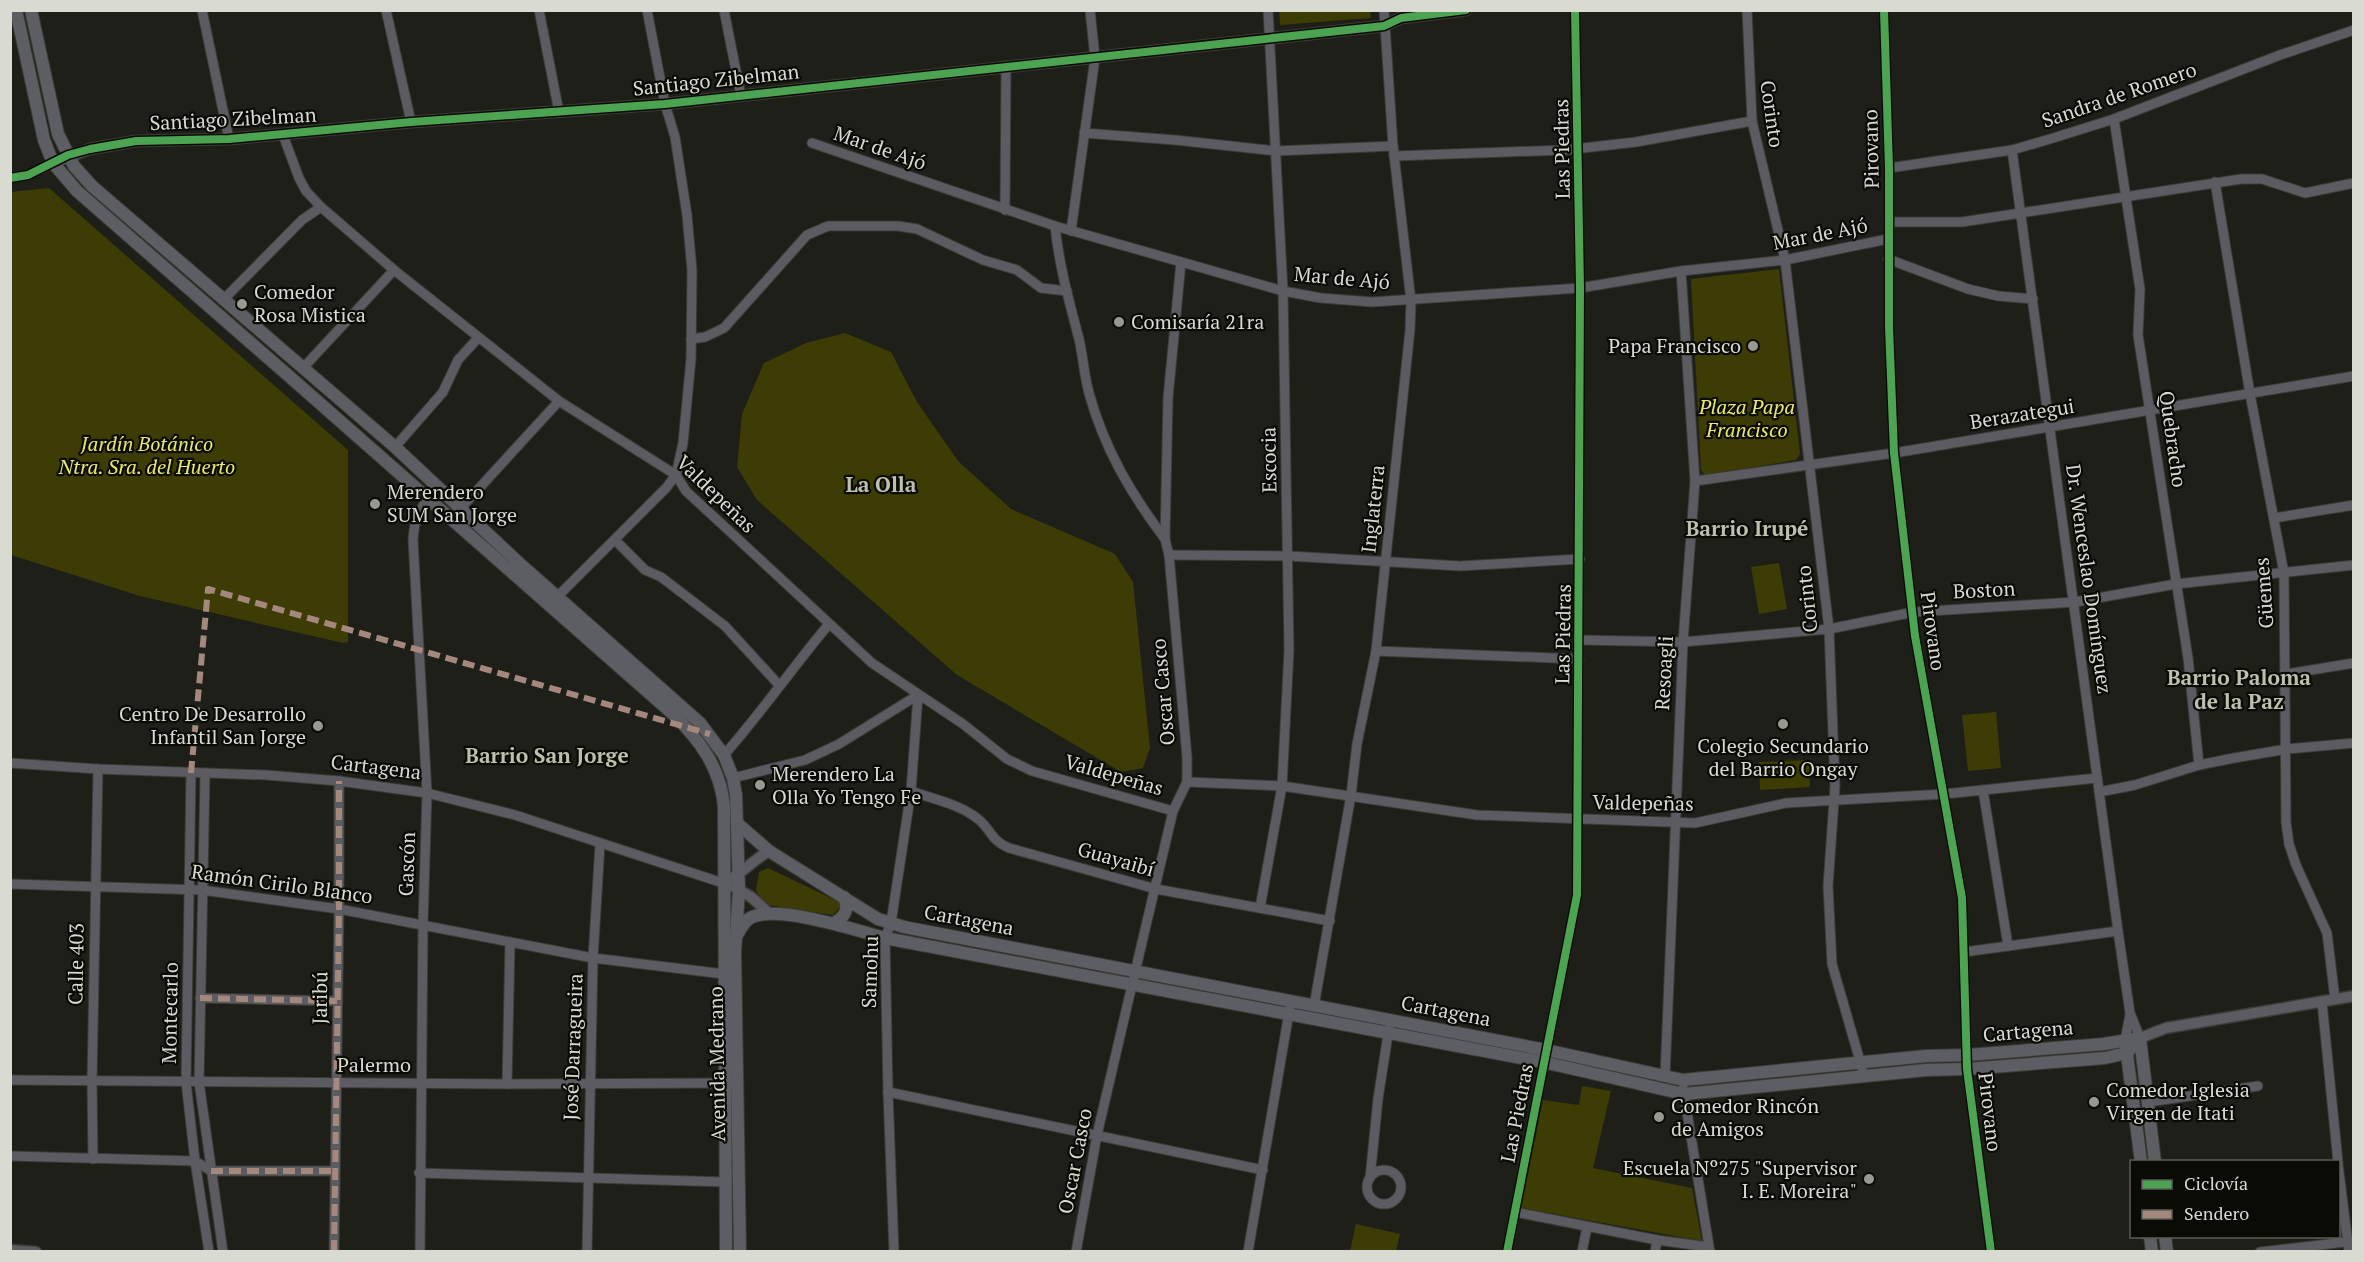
<svg xmlns="http://www.w3.org/2000/svg" width="2364" height="1262" font-family="'PT Serif',serif">
	<style>
		.green { fill: #3d3c05 }
		.lines { fill: none; stroke-linecap: round; stroke-linejoin: round }
		.minor-casing { stroke: #3c3c37; stroke-width: 11 }
		.tertiary-casing { stroke: #3c3c37; stroke-width: 13 }
		.secondary-casing { stroke: #3c3c37; stroke-width: 14 }
		.minor { stroke: #5b5b61; stroke-width: 9 }
		.tertiary { stroke: #5b5b61; stroke-width: 10 }
		.secondary { stroke: #5d5d64; stroke-width: 12 }
		.quiet { stroke: #a5887d; stroke-width: 6; stroke-dasharray: 12 6; stroke-linecap: butt }
		.cycleway-casing { stroke: #0b0b06; stroke-width: 11 }
		.cycleway { stroke: #4ca352; stroke-width: 8 }
		.poi-dot { fill: #989991; stroke: #0b0b06; stroke-width: 2 }
		.labels { text-anchor: middle; stroke-width: 4.5; stroke-linejoin: round; paint-order: stroke }
		.street-label { font-size: 20px; fill: #d9dad2; stroke: #0b0b06 }
		.poi-label { font-size: 20px; fill: #d9dad2; stroke: #0b0b06; text-anchor: start }
		.park-label { font-size: 20px; font-style: italic; fill: #e9e96f; stroke: #0b0b06 }
		.neighbourhood-label { font-size: 21px; font-weight: bold; fill: #bebfaf; stroke: #0b0b06 }
	</style>
	<rect width="100%" height="100%" fill="#1f1f19"/>
	<g class="green">
		<polygon points="1279,11 1370,11 1371,18 1280,25"/>
		<polygon points="49,188 348,450 348,642 343,643 140,596 11,555 11,192"/>
		<polygon points="1779,269 1800,454 1796,460 1705,475 1701,470 1691,279"/>
		<polygon points="845,333 891,352 917,402 958,461 1011,509 1115,554 1133,582 1150,748 1143,768 1121,772 957,675 757,500 737,467 742,414 764,363 806,343"/>
		<polygon points="1779,563 1787,609 1759,614 1751,567"/>
		<polygon points="1996,712 2001,768 1968,771 1962,715"/>
		<polygon points="1809,760 1810,787 1760,790 1759,762"/>
		<polygon points="768,868 839,902 840,907 833,915 768,905 760,898 756,890 759,872"/>
		<polygon points="1582,1086 1611,1091 1593,1168 1692,1188 1702,1241 1521,1208 1543,1100 1579,1105"/>
		<polygon points="1356,1224 1400,1234 1396,1251 1350,1251"/>
	</g>
	<g class="lines">
		<defs>
			<g id="minor">
				<polyline points="202,10 229,139"/>
				<polyline points="386,10 411,122"/>
				<polyline points="539,10 559,112"/>
				<polyline points="724,10 741,96"/>
				<polyline points="1747,10 1752,121 1785,260 1829,629 1835,786 1828,886 1832,964 1862,1068"/>
				<polyline points="1884,10 1889,168 1889,327 1894,453 1915,636 1962,898 1967,1069 1991,1252"/>
				<polyline points="2114,119 2140,289 2138,335 2188,658 2199,765"/>
				<polyline points="1084,133 1175,140 1276,151 1393,146"/>
				<polyline points="283,135 299,178 306,191 321,207 394,270 559,401 676,475 686,491 872,663 963,724 1007,759 1032,771 1173,811"/>
				<polyline points="812,143 1055,226 1283,291 1321,298 1372,302 1580,288 1681,271 1785,260 1888,239"/>
				<polyline points="2012,150 2118,931 2130,1013 2140,1038"/>
				<polyline points="1394,156 1565,150 1636,142 1752,121"/>
				<polyline points="1889,168 2012,150 2050,139 2114,119 2280,55 2354,30"/>
				<polyline points="10,178 28,175 53,163"/>
				<polyline points="2215,182 2250,394 2284,573 2286,822 2289,844 2296,865 2327,933 2335,999"/>
				<polyline points="1005,210 1006,66"/>
				<polyline points="1889,222 1962,222 2241,179 2262,179 2305,193 2354,183"/>
				<path d="M 1055,226 C 1059,265 1069,301 1079,339 C 1083,356 1084,375 1089,393 C 1104,448 1131,494 1165,539"/>
				<polyline points="1071,231 1095,58 1090,10"/>
				<polyline points="1888,259 1968,289 1998,296 2033,299"/>
				<polyline points="223,300 302,220 321,207"/>
				<polyline points="691,339 705,337 724,328 807,235 828,226 898,226 917,229 983,260 1017,270 1041,288 1067,291"/>
				<polyline points="303,368 394,270"/>
				<polyline points="395,447 443,392 458,360 478,338"/>
				<polyline points="1695,481 1894,453 2354,376"/>
				<polyline points="461,508 559,401"/>
				<polyline points="2274,518 2354,505"/>
				<polyline points="615,540 645,570 661,577 725,626 779,685"/>
				<polyline points="1169,555 1289,556 1460,566 1580,559"/>
				<polyline points="558,596 666,488 676,475 683,443 691,359 692,270 687,215 675,137 665,104 647,10"/>
				<polyline points="1580,640 1683,642 1829,629 1914,612 2075,602 2176,584 2354,565"/>
				<polyline points="1376,651 1579,659"/>
				<polyline points="2286,674 2354,663"/>
				<path d="M 724,755 C 761,713 793,667 829,624"/>
				<polyline points="10,763 98,769 266,775 339,781 427,793 515,815 723,883"/>
				<polyline points="191,773 186,1082 195,1161 209,1252"/>
				<polyline points="205,774 199,1082 223,1252"/>
				<polyline points="733,778 805,760 839,744 918,695"/>
				<polyline points="1187,782 1282,786 1477,815 1695,823 1786,803 1945,794 2097,778"/>
				<polyline points="1983,790 2008,946"/>
				<path d="M 911,791 C 932,799 960,804 978,819 C 991,829 991,841 1009,848 L 1156,889 L 1330,921"/>
				<polyline points="2099,792 2135,785 2199,765 2234,758 2287,749 2354,743"/>
				<polyline points="10,884 202,890 339,909 593,958 724,974"/>
				<polyline points="1260,908 1282,786 1289,650 1283,291 1268,10"/>
				<polyline points="1964,952 2118,931"/>
				<polyline points="200,998 337,1001"/>
				<polyline points="2322,1002 2338,1162"/>
				<polyline points="1314,1006 1351,795 1357,744 1376,651 1410,330 1411,301 1393,146 1384,10"/>
				<polyline points="2125,1040 2130,1015"/>
				<polyline points="1665,1077 1683,642 1695,481 1681,271"/>
				<polyline points="10,1080 507,1084 729,1083"/>
				<polyline points="507,1084 510,942"/>
				<polyline points="1683,1088 1710,1252"/>
				<polyline points="888,1092 1263,1170"/>
				<polyline points="2148,1102 2258,1086"/>
				<polyline points="10,1156 195,1161 211,1171 335,1171"/>
				<polyline points="93,1159 92,1081 98,769"/>
				<polyline points="2338,1164 2349,1252"/>
				<circle cx="1384" cy="1187" r="17"/>
				<polyline points="419,1173 726,1182"/>
				<polyline points="1370,1178 1378,1099 1389,1028"/>
				<polyline points="1515,1212 1657,1240 1709,1247"/>
				<polyline points="334,1252 339,909 339,781"/>
				<path d="M 420,1252 L 423,924 L 427,793 L 413,540 C 414,518 422,502 439,487"/>
				<polyline points="587,1252 593,958 600,844"/>
				<polyline points="894,1252 888,1092 885,938 891,923 911,791 918,695"/>
				<polyline points="1076,1252 1097,1135 1132,985 1173,811 1187,782 1187,757 1169,555 1165,539 1168,398 1181,262"/>
				<polyline points="1248,1252 1291,1001"/>
				<polyline points="1507,1252 1577,895 1580,288 1575,10"/>
				<polyline points="1582,1252 1587,1227"/>
				<polyline points="1655,1252 1657,1240"/>
				<polyline points="2260,1252 2354,1241"/>
			</g>
			<g id="tertiary">
				<polyline points="53,163 90,149 136,141 229,139 411,122 665,104 1384,26 1401,18 1466,10"/>
				<path d="M 723,883 C 740,875 752,861 769,851"/>
				<polyline points="732,886 751,897 769,913"/>
				<polyline points="2140,1038 2166,1028 2354,996"/>
				<polyline points="10,1250 36,1252"/>
			</g>
			<g id="secondary">
				<path d="M 16,10 L 44,140 L 53,163 L 77,191 C 276,365 475,538 673,714 C 700,740 721,769 724,807 L 726,1252"/>
				<polyline points="31,10 58,134 74,166 92,186 395,447 519,563 700,723 724,755 733,778 736,795 739,889 735,952 740,1252"/>
				<polyline points="738,824 769,851 878,919 904,927 1546,1050 1683,1080 1926,1056 1968,1055 2104,1044 2140,1038"/>
				<path d="M 834,923 C 846,916 849,909 844,897"/>
				<path d="M 737,935 C 741,928 745,920 752,917 C 779,905 856,930 885,938 L 1543,1062 L 1684,1094 L 1926,1070 L 1967,1069 L 2105,1058 L 2127,1053 L 2140,1038"/>
				<polyline points="2140,1038 2155,1162"/>
				<polyline points="2126,1047 2141,1162"/>
				<polyline points="2150,1236 2152,1252"/>
				<polyline points="2165,1236 2167,1252"/>
			</g>
		</defs>
		<use href="#minor" class="minor-casing"/>
		<use href="#tertiary" class="tertiary-casing"/>
		<use href="#secondary" class="secondary-casing"/>
		<use href="#minor" class="minor"/>
		<use href="#tertiary" class="tertiary"/>
		<use href="#secondary" class="secondary"/>
		<g class="quiet">
			<polyline points="191,773 208,589 710,734"/>
			<polyline points="200,998 337,1001"/>
			<polyline points="211,1171 335,1171"/>
			<polyline points="334,1252 339,909 339,781"/>
		</g>
		<defs>
			<g id="cycleway">
				<polyline points="1884,10 1889,168 1889,327 1894,453 1915,636 1962,898 1967,1069 1991,1252"/>
				<polyline points="10,178 28,175 68,155 90,149 136,141 229,139 411,122 665,104 1384,26 1401,18 1466,10"/>
				<polyline points="1507,1252 1577,895 1580,288 1575,10"/>
			</g>
		</defs>
		<use href="#cycleway" class="cycleway-casing"/>
		<use href="#cycleway" class="cycleway"/>
	</g>
	<g class="poi-dot">
		<circle cx="242" cy="304" r="6"/>
		<circle cx="1119" cy="322" r="6"/>
		<circle cx="1753" cy="346" r="6"/>
		<circle cx="375" cy="504" r="6"/>
		<circle cx="1783" cy="724" r="6"/>
		<circle cx="318" cy="726" r="6"/>
		<circle cx="760" cy="785" r="6"/>
		<circle cx="2094" cy="1102" r="6"/>
		<circle cx="1659" cy="1117" r="6"/>
		<circle cx="1869" cy="1179" r="6"/>
	</g>
	<g class="labels">
		<g class="street-label">
			<text transform="translate(716 80) rotate(-6)" y="7">Santiago Zibelman</text>
			<text transform="translate(2119 95) rotate(-19)" y="7">Sandra de Romero</text>
			<text transform="translate(1772 114) rotate(82)" y="7">Corinto</text>
			<text transform="translate(233 119) rotate(-3)" y="7">Santiago Zibelman</text>
			<text transform="translate(880 148) rotate(19)" y="7">Mar de Ajó</text>
			<text transform="translate(1562 149) rotate(-91)" y="7">Las Piedras</text>
			<text transform="translate(1871 149) rotate(-91)" y="7">Pirovano</text>
			<text transform="translate(1820 234) rotate(-11)" y="7">Mar de Ajó</text>
			<text transform="translate(1342 278) rotate(5)" y="7">Mar de Ajó</text>
			<text transform="translate(2022 414) rotate(-9)" y="7">Berazategui</text>
			<text transform="translate(2173 439) rotate(82)" y="7">Quebracho</text>
			<text transform="translate(1269 460) rotate(-91)" y="7">Escocia</text>
			<text transform="translate(716 494) rotate(44)" y="7">Valdepeñas</text>
			<text transform="translate(1373 509) rotate(-84)" y="7">Inglaterra</text>
			<text transform="translate(2089 579) rotate(82)" y="7">Dr. Wenceslao Domínguez</text>
			<text transform="translate(1984 590) rotate(-3)" y="7">Boston</text>
			<text transform="translate(2264 593) rotate(-94)" y="7">Güemes</text>
			<text transform="translate(1807 599) rotate(-96)" y="7">Corinto</text>
			<text transform="translate(1933 631) rotate(82)" y="7">Pirovano</text>
			<text transform="translate(1563 634) rotate(-89)" y="7">Las Piedras</text>
			<text transform="translate(1664 673) rotate(-87)" y="7">Resoagli</text>
			<text transform="translate(1163 692) rotate(-95)" y="7">Oscar Casco</text>
			<text transform="translate(376 767) rotate(7)" y="7">Cartagena</text>
			<text transform="translate(1114 775) rotate(16)" y="7">Valdepeñas</text>
			<text transform="translate(1643 803) rotate(1)" y="7">Valdepeñas</text>
			<text transform="translate(1116 859) rotate(16)" y="7">Guayaibí</text>
			<text transform="translate(407 864) rotate(-88)" y="7">Gascón</text>
			<text transform="translate(282 884) rotate(8)" y="7">Ramón Cirilo Blanco</text>
			<text transform="translate(969 920) rotate(11)" y="7">Cartagena</text>
			<text transform="translate(76 964) rotate(-89)" y="7">Calle 403</text>
			<text transform="translate(870 972) rotate(-88)" y="7">Samohu</text>
			<text transform="translate(320 998) rotate(-89)" y="7">Jaribú</text>
			<text transform="translate(1446 1011) rotate(11)" y="7">Cartagena</text>
			<text transform="translate(170 1013) rotate(-89)" y="7">Montecarlo</text>
			<text transform="translate(2028 1031) rotate(-5)" y="7">Cartagena</text>
			<text transform="translate(573 1047) rotate(-88)" y="7">José Darragueira</text>
			<text transform="translate(717 1064) rotate(-91)" y="7">Avenida Medrano</text>
			<text x="374" y="1072">Palermo</text>
			<text transform="translate(1990 1112) rotate(83)" y="7">Pirovano</text>
			<text transform="translate(1517 1113) rotate(-79)" y="7">Las Piedras</text>
			<text transform="translate(1075 1161) rotate(-79)" y="7">Oscar Casco</text>
		</g>
		<g class="poi-label">
			<text x="254" y="299">Comedor<tspan x="254" dy="23">Rosa Mistica</tspan></text>
			<text x="1131" y="329">Comisaría 21ra</text>
			<text x="1741" y="353" text-anchor="end">Papa Francisco</text>
			<text x="387" y="499">Merendero<tspan x="387" dy="23">SUM San Jorge</tspan></text>
			<text x="306" y="721" text-anchor="end">Centro De Desarrollo<tspan x="306" dy="23">Infantil San Jorge</tspan></text>
			<text x="1783" y="753" text-anchor="middle">Colegio Secundario<tspan x="1783" dy="23">del Barrio Ongay</tspan></text>
			<text x="772" y="781">Merendero La<tspan x="772" dy="23">Olla Yo Tengo Fe</tspan></text>
			<text x="2106" y="1097">Comedor Iglesia<tspan x="2106" dy="23">Virgen de Itati</tspan></text>
			<text x="1671" y="1113">Comedor Rincón<tspan x="1671" dy="23">de Amigos</tspan></text>
			<text x="1857" y="1175" text-anchor="end">Escuela Nº275 "Supervisor<tspan x="1857" dy="23">I. E. Moreira"</tspan></text>
		</g>
		<g class="park-label">
			<text x="1747" y="414">Plaza Papa<tspan x="1747" dy="23">Francisco</tspan></text>
			<text x="147" y="451">Jardín Botánico<tspan x="147" dy="23">Ntra. Sra. del Huerto</tspan></text>
		</g>
		<g class="neighbourhood-label">
			<text x="881" y="492">La Olla</text>
			<text x="1747" y="536">Barrio Irupé</text>
			<text x="2239" y="685">Barrio Paloma<tspan x="2239" dy="24">de la Paz</tspan></text>
			<text x="547" y="763">Barrio San Jorge</text>
		</g>
	</g>
	<rect width="2364" height="1262" fill="none" stroke="#d9dad2" stroke-width="24"/>
	<rect x="2130" y="1160" width="210" height="78" fill="#0b0b06" stroke="#5d5e58" stroke-width="1.5"/>
	<rect x="2142" y="1180" width="30" height="9" fill="#4ca352" stroke="#5d5e58" stroke-width="1.5"/>
	<text x="2184" y="1190" font-size="18" fill="#d9dad2">Ciclovía</text>
	<rect x="2142" y="1210" width="30" height="9" fill="#a5887d" stroke="#5d5e58" stroke-width="1.5"/>
	<text x="2184" y="1220" font-size="18" fill="#d9dad2">Sendero</text>
</svg>
